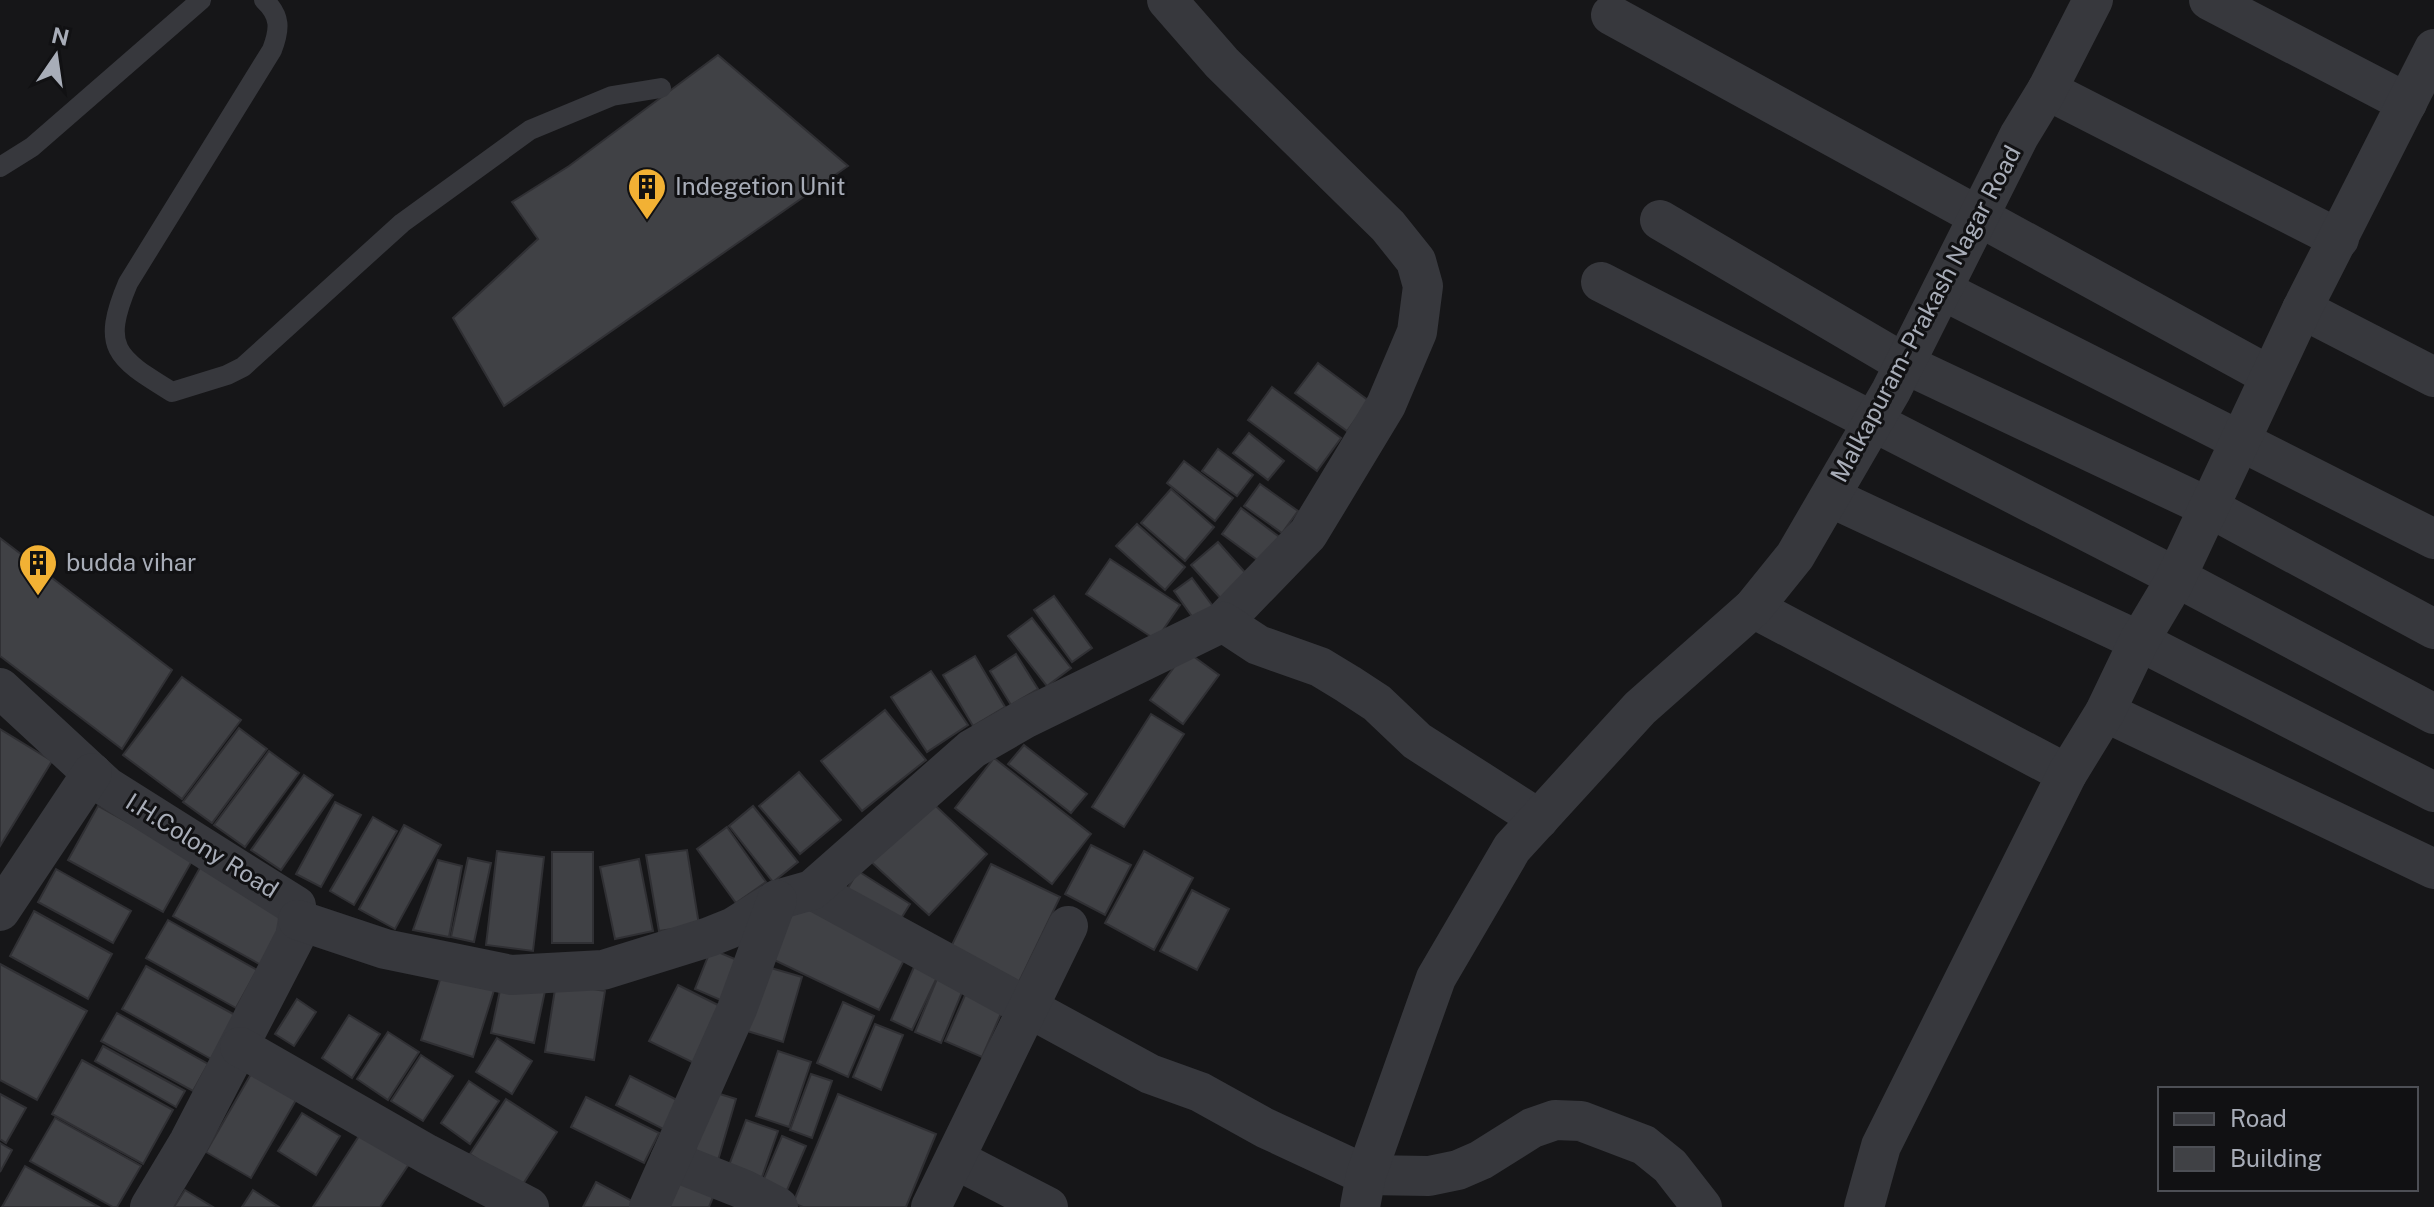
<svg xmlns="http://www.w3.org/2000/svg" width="2434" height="1207" font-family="'Public Sans',sans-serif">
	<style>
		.building { fill: #404145; stroke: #303034; stroke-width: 2 }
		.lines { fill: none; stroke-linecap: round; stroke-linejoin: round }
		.service { stroke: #37383d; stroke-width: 20 }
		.minor { stroke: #37383d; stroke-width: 40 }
		.labels { text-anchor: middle; stroke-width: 6; stroke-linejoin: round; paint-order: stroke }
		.poi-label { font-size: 24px; fill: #a8adb8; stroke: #111113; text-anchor: start }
		.street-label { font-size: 24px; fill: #a8adb8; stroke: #111113 }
	</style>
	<rect width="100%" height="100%" fill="#161618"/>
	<g class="building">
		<polygon points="718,55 848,166 504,406 453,318 538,239 512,202 569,166"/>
		<polygon points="1318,363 1369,401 1347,431 1295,393"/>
		<polygon points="1272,387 1341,438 1317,471 1248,420"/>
		<polygon points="1249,433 1284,461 1268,480 1233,453"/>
		<polygon points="1218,449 1253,475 1237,496 1202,471"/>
		<polygon points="1184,461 1233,498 1215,521 1167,483"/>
		<polygon points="1260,484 1298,511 1282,533 1244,506"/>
		<polygon points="1171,489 1214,527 1185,561 1141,523"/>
		<polygon points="1241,508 1290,545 1271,570 1222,534"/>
		<polygon points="1137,524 1185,567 1165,590 1116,546"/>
		<polygon points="0,538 172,670 122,749 0,656"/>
		<polygon points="1218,542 1249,577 1223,601 1191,565"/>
		<polygon points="1110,559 1180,605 1156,640 1086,594"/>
		<polygon points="1192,578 1215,609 1196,622 1174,591"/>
		<polygon points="1054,596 1092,648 1072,662 1034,610"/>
		<polygon points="1032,618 1071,668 1047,686 1008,636"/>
		<polygon points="1186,651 1219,675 1183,724 1150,700"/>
		<polygon points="1016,654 1038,689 1011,705 990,671"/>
		<polygon points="975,656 1005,707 973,726 943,675"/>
		<polygon points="931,671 968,725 927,752 891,697"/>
		<polygon points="182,677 241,720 182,799 123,755"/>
		<polygon points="885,710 926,760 862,811 821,761"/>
		<polygon points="1151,714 1184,734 1124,827 1092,807"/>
		<polygon points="239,728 267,749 212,823 183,802"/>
		<polygon points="0,729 52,761 0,846"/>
		<polygon points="1024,745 1087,794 1071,813 1008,764"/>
		<polygon points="269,751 299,773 245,847 214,825"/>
		<polygon points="994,758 1091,834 1052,884 955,808"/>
		<polygon points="799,772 841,820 800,854 759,806"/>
		<polygon points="304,775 333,795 281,870 251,850"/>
		<polygon points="924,795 987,854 929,915 866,857"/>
		<polygon points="335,802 361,815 321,887 296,874"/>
		<polygon points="98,806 193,859 163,912 68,860"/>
		<polygon points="753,806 798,862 773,882 729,826"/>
		<polygon points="373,817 397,831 354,905 330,891"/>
		<polygon points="404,825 441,845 395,929 359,909"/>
		<polygon points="727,827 766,882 736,903 697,849"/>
		<polygon points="1091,845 1131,865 1105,915 1065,894"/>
		<polygon points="687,850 699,925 659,931 646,855"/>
		<polygon points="497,851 544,857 533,951 486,945"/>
		<polygon points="1144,851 1193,878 1154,950 1105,923"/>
		<rect x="552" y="852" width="41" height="91"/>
		<polygon points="468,858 491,863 474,942 451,937"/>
		<polygon points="639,859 653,931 615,939 600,867"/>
		<polygon points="438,860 462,866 449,937 413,930"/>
		<polygon points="202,864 289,912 261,965 173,916"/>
		<polygon points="991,864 1060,897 1019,982 950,949"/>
		<polygon points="56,869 131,911 113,943 38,902"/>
		<polygon points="858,871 910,904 897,925 845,893"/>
		<polygon points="1192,890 1229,909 1197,970 1160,951"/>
		<polygon points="799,900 908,952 879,1010 770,958"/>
		<polygon points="34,911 112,954 88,999 10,956"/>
		<polygon points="168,920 257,970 236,1008 146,958"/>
		<polygon points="711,949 749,965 732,1005 695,989"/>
		<polygon points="917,960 940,971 912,1030 891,1020"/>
		<polygon points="0,964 87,1011 37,1100 0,1080"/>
		<polygon points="146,966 235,1015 211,1059 122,1009"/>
		<polygon points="764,966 802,977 783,1042 744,1030"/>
		<polygon points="444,967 496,984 473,1057 421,1040"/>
		<polygon points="939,974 965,985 941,1043 915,1032"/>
		<polygon points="502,981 545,991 534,1043 491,1033"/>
		<polygon points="556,983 605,991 594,1060 545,1052"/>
		<polygon points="678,985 728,1010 700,1066 649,1041"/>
		<polygon points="969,986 1006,1002 982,1057 945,1041"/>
		<polygon points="297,999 316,1012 294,1046 275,1034"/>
		<polygon points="843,1002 874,1016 848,1077 817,1063"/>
		<polygon points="117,1013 208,1064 193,1091 101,1041"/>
		<polygon points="349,1015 380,1034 352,1078 322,1058"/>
		<polygon points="875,1024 903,1035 881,1090 853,1077"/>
		<polygon points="388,1032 419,1052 388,1100 357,1079"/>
		<polygon points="497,1038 532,1061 512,1094 476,1072"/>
		<polygon points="103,1046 185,1091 176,1107 95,1061"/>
		<polygon points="778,1051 811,1062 789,1127 756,1116"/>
		<polygon points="421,1055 453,1076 423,1121 391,1101"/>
		<polygon points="82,1060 173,1110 143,1164 52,1114"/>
		<polygon points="251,1074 296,1100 251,1178 206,1152"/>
		<polygon points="811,1074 832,1081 812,1138 790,1130"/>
		<polygon points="630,1076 679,1101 665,1130 616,1105"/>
		<polygon points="469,1081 499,1101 470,1144 441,1123"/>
		<polygon points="710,1091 736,1099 716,1167 689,1160"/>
		<polygon points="0,1094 26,1108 6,1143 0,1139"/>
		<polygon points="838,1094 936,1134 906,1207 803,1207 793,1203"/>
		<polygon points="586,1097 659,1133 644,1163 571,1127"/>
		<polygon points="506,1099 557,1132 521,1187 470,1154"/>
		<polygon points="302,1113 340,1136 316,1175 278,1151"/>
		<polygon points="55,1118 141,1166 117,1207 113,1207 30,1161"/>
		<polygon points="746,1120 778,1131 761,1180 728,1168"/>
		<polygon points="361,1133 409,1164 380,1207 313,1207"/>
		<polygon points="782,1136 806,1146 784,1197 760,1188"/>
		<polygon points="0,1143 12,1150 0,1172"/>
		<polygon points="25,1166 99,1207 2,1207"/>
		<polygon points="674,1169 718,1185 709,1207 660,1207"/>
		<polygon points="596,1182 638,1204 636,1207 583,1207"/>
		<polygon points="185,1190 213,1207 174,1207"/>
		<polygon points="253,1190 279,1207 242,1207"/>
	</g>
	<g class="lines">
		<g class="service">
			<path d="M 264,0 C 281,16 280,29 272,50 L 128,283 C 100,349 117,358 172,392 L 227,375 L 243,367 L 402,223 L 530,130 L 612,96 L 661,88"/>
			<polyline points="0,167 32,147 201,0"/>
		</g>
		<g class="minor">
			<polyline points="1167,0 1222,63 1388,226 1416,261 1423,286 1417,332 1386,405 1308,534 1223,622"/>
			<polyline points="2209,0 2407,103"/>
			<polyline points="1611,15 2270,376"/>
			<polyline points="2047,90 2339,239"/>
			<polyline points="1660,220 1905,364 2208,507 2434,629"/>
			<polyline points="1601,282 2176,577 2434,714"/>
			<polyline points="1942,290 2434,539"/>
			<polyline points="2302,309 2434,377"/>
			<polyline points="1830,497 2139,641 2434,792"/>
			<polyline points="1753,608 2067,774"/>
			<polyline points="0,688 107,787 296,906 298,920 295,937 189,1142 150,1207"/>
			<polyline points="2105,712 2434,869"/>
			<polyline points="812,890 1150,1074 1200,1092 1265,1128 1366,1175 1429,1176 1458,1170 1481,1160 1532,1128 1555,1120 1581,1121 1644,1145 1670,1166 1702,1207"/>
			<polyline points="0,911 92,773"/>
			<polyline points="298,920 385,949 511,975 603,970 709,937 734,927 777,900 812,890 972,749 1026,718 1223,622 1258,645 1320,667 1348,684 1377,703 1417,741 1539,819"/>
			<polyline points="240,1047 427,1154 529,1207"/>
			<polyline points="955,1159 1048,1207"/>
			<polyline points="670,1160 743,1189 778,1207"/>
			<polyline points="649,1207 737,1009 777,900"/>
			<polyline points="931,1207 1068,926"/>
			<polyline points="1360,1207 1366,1175 1436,978 1512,848 1640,708 1753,608 1795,556 1891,391 2019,136 2047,90 2093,0"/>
			<polyline points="1864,1207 1881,1146 2067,774 2105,712 2139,641 2173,584 2302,309 2434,49"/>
		</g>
	</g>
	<defs>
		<symbol id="building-pin" viewBox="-11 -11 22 30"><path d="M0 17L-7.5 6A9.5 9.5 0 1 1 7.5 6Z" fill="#f2b134" stroke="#111113"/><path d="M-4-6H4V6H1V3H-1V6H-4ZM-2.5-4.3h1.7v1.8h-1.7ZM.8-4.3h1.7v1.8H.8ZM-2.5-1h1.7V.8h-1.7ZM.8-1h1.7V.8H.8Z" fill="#111"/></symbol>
	</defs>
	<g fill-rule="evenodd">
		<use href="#building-pin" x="625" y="165" width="44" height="60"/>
		<use href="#building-pin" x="16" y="541" width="44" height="60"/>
	</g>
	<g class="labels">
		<g class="poi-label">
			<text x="675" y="195">Indegetion Unit</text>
			<text x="66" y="571">budda vihar</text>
		</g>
		<g class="street-label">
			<text transform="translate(1926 314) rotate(-62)" y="8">Malkapuram- Prakash Nagar Road</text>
			<text transform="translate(202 846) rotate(32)" y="8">I.H.Colony Road</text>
		</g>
	</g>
	<rect x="2158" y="1087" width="260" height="104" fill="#111113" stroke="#4d4f55" stroke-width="2"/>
	<rect x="2174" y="1113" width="40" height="12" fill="#37383d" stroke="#4d4f55" stroke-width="2"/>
	<text x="2230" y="1127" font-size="24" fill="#a8adb8">Road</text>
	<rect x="2174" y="1147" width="40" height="24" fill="#404145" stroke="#4d4f55" stroke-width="2"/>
	<text x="2230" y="1167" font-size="24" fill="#a8adb8">Building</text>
	<g transform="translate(56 56) rotate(13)" stroke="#111113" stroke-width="6" paint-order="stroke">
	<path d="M0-6L14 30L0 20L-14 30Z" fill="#a8adb8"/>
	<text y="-12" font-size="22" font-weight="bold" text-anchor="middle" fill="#a8adb8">N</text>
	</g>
</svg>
